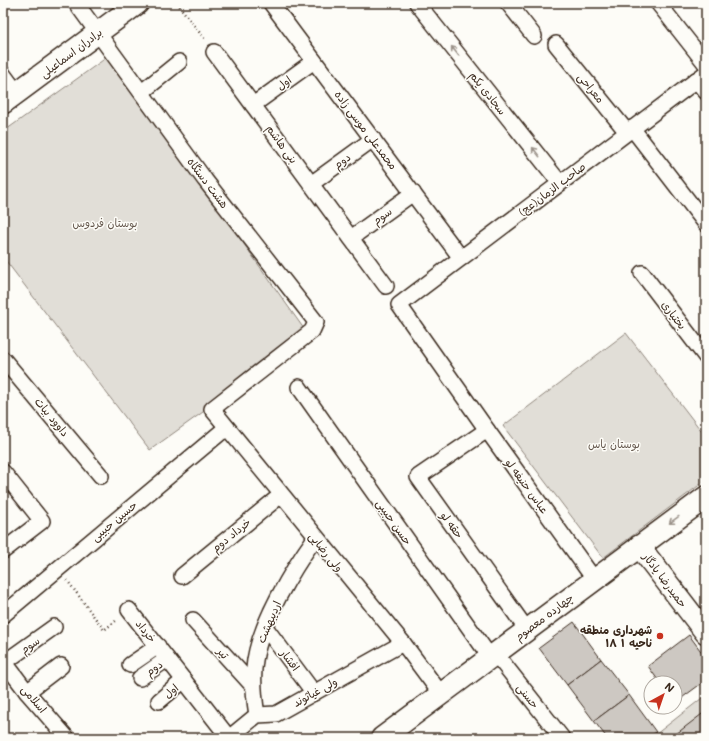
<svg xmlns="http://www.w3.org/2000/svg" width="709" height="741" font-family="Mali,'Playpen Sans Arabic',sans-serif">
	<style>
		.green { fill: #e1ded7; stroke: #8e847a }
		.building { fill: #cdc8c2; stroke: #3b2a1e }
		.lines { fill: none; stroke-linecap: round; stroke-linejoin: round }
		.street-casing { stroke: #3b2a1e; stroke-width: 18 }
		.secondary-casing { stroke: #3b2a1e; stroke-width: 24 }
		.path { stroke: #3b2a1e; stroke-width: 2.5; stroke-dasharray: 1 3; stroke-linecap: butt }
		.street { stroke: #fdfcf7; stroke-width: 15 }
		.secondary { stroke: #fdfcf7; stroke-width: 21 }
		.oneway { stroke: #9c938a }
		.poi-dot { fill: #c8321e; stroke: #fdfcf7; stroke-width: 1.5 }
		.labels { text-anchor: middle; stroke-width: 3; stroke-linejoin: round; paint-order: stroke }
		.street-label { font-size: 11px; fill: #3b2a1e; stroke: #fdfcf7 }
		.park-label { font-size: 11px; fill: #64574c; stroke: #fdfcf7 }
		.poi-label { font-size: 11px; font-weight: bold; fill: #3b2a1e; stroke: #fdfcf7; text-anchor: end }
	</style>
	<rect width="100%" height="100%" fill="#fdfcf7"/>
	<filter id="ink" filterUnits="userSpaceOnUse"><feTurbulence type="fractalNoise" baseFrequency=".025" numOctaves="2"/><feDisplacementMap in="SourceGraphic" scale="8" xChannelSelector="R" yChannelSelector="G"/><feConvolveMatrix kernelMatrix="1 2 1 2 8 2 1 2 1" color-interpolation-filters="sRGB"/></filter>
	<g filter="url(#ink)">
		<g class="green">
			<polygon points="110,55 309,336 150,450 3,257 3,132"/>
			<polygon points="626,333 706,437 706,480 603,558 503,426"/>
			<polygon points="706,695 706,738 651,738"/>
		</g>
		<g class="building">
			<polygon points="574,622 601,659 567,685 539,648"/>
			<polygon points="689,635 706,658 706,680 675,703 675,683 660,683 648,666"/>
			<polygon points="601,659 629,695 594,721 567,685"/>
			<polygon points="629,695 656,732 648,738 607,738 594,721"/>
			<polygon points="706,711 706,738 679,738 676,734"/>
		</g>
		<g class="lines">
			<defs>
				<g id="street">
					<polyline points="76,3 205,180 316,322 312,331 212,409 403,643 441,694"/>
					<polyline points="271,3 461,258"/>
					<polyline points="417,3 560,183"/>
					<polyline points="508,3 534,36"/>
					<polyline points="658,3 706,64"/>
					<polyline points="556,44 627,132"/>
					<polyline points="214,52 386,286"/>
					<polyline points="3,74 17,93"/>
					<polyline points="696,80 706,92"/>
					<polyline points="142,92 179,62"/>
					<polyline points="253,105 314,61"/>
					<polyline points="632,128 706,224"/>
					<polyline points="311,184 373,139"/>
					<polyline points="351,238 413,193"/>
					<polyline points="642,273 706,357"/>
					<polyline points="3,359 101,476"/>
					<polyline points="299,387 490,657"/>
					<polyline points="487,430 399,305 706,73"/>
					<polyline points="3,472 42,521 3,551"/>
					<polyline points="182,576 281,495"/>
					<polyline points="129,610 229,738"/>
					<polyline points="3,615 226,428"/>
					<polyline points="193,620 253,686"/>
					<polyline points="265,627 314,693"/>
					<polyline points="527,630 418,477 487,430 594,579"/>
					<polyline points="495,653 562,738"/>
					<polyline points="3,660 27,692 67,738"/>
					<polyline points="5,662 54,627"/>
					<polyline points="130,665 158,646"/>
					<polyline points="140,678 167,659"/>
					<polyline points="27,692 61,666"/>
					<polyline points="159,701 184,680"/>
					<path d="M 257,715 C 254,697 252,679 255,660 C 261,622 292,570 315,538"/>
					<polyline points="229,738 257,715 276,714 403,643"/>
				</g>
				<g id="secondary">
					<polyline points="3,103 138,3"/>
					<polyline points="639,546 706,633"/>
					<polyline points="382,738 706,497"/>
				</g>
			</defs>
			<use href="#street" class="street-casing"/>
			<use href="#secondary" class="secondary-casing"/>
			<g class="path">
				<polyline points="177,3 206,41"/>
				<polyline points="67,580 104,630 117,620"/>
			</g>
			<use href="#street" class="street"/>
			<use href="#secondary" class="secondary"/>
		</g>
		<defs><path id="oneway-shaft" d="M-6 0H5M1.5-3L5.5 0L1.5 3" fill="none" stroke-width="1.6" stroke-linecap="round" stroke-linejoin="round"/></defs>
		<g class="oneway">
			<use href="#oneway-shaft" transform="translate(455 51) rotate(-128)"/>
			<use href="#oneway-shaft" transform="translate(536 152) rotate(-128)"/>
			<use href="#oneway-shaft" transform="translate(674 520) rotate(144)"/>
		</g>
	</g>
	<circle class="poi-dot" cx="660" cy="636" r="4"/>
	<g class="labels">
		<g class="street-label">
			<text transform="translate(71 53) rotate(-37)" y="4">برادران اسماعیلی</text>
			<text transform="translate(284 83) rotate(-36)" y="4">اول</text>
			<text transform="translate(591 88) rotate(51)" y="4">معراحی</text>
			<text transform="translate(488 93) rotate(52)" y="4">سجادی یکم</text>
			<text transform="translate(366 130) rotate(53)" y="4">محمدعلی موسی زاده</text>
			<text transform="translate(282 144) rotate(54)" y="4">بنی هاشم</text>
			<text transform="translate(342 161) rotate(-36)" y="4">دوم</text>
			<text transform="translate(208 183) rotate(53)" y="4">هشت دستگاه</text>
			<text transform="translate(552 189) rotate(-37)" y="4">صاحب الزمان(عج)</text>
			<text transform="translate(382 216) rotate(-36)" y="4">سوم</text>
			<text transform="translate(674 315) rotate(53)" y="4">بختیاری</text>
			<text transform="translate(52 417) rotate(50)" y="4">داوود بیات</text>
			<text transform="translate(527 486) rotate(54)" y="4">عباس حنیفه لو</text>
			<text transform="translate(114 521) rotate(-40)" y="4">حسین حبیبی</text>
			<text transform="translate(394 522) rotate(55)" y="4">حسن حبیبی</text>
			<text transform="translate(452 525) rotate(54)" y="4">حقه لو</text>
			<text transform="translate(231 535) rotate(-39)" y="4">خرداد دوم</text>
			<text transform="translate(326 552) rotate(51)" y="4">ولی رضایی</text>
			<text transform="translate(665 580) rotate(53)" y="4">حمیدرضا یادگار</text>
			<text transform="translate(544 617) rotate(-37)" y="4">چهارده معصوم</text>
			<text transform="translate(269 622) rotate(-67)" y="4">اردیبهشت</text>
			<text transform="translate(146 631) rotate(51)" y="4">خرداد</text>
			<text transform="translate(30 645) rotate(-35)" y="4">سوم</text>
			<text transform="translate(223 653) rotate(48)" y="4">تیر</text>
			<text transform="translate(290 660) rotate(53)" y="4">افشار</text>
			<text transform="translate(154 668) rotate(-35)" y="4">دوم</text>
			<text transform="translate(171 691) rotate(-40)" y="4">اول</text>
			<text transform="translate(315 692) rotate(-29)" y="4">ولی غیاثوند</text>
			<text transform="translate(528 696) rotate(52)" y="4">حسنی</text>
			<text transform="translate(34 699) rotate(50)" y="4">اسلامی</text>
		</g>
		<g class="park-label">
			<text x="105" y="227">بوستان فردوس</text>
			<text x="614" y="448">بوستان یاس</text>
		</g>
		<g class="poi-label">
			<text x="652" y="634">شهرداری منطقه<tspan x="652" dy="13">۱۸ ناحیه ۱</tspan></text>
		</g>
	</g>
	<rect width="709" height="741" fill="none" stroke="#fdfcf7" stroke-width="16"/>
	<rect x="8" y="8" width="693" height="725" fill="none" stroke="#3b2a1e" stroke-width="1.5" filter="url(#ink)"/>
	<g transform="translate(663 695) rotate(40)"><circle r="19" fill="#fdfcf7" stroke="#afa8a0"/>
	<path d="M0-3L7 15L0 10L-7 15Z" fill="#c8321e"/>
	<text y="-6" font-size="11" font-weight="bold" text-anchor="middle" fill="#3b2a1e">N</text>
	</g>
</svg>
